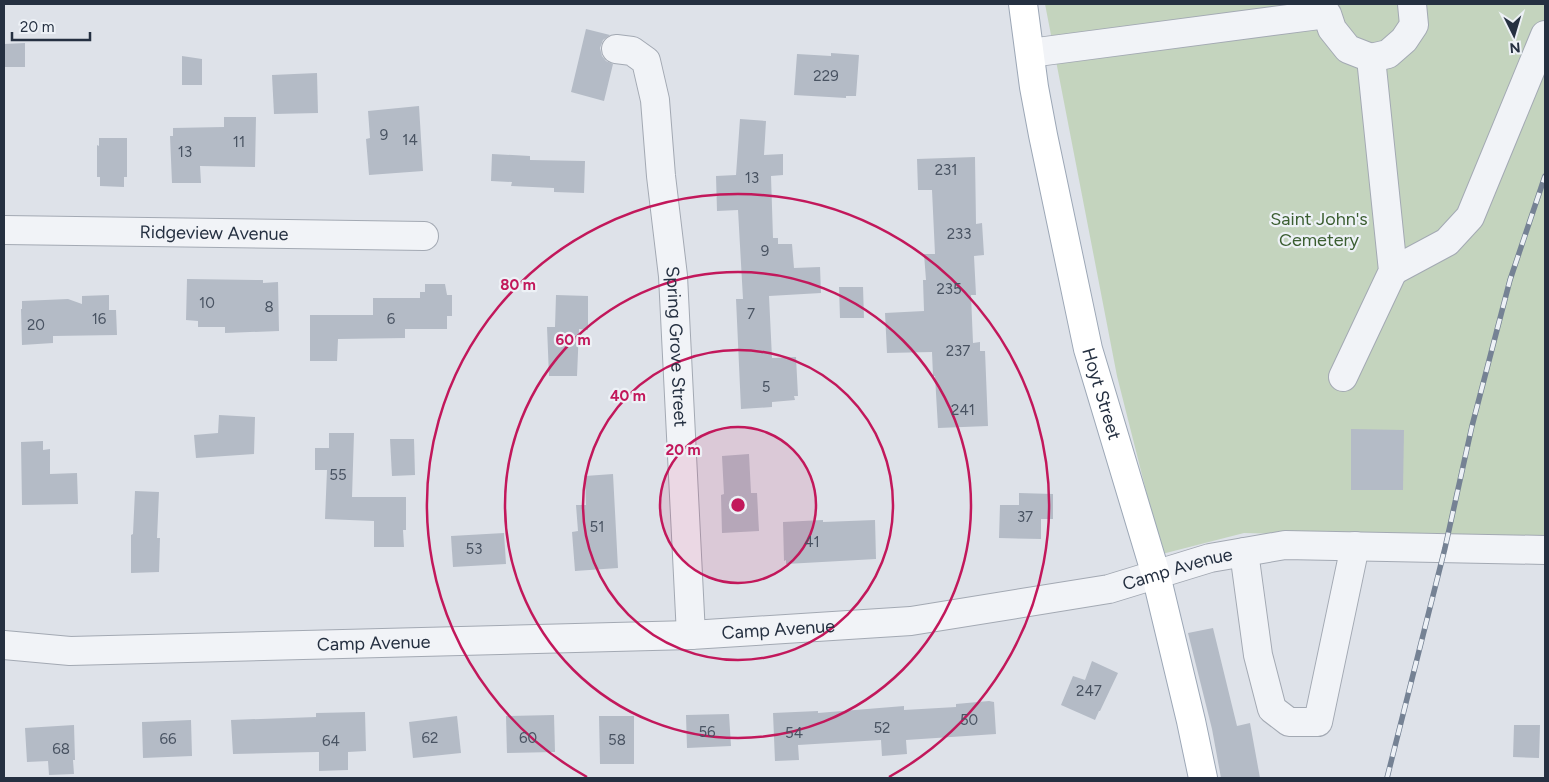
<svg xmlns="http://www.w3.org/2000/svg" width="1549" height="782" font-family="Figtree,sans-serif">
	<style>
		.green { fill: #c4d4be }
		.building { fill: #b4bbc6 }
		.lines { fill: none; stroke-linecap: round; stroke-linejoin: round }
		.minor-casing { stroke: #a3a9b3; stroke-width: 30 }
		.major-casing { stroke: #9ca7b6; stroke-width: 30 }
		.minor { stroke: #f1f3f7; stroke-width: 28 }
		.major { stroke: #fff; stroke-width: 28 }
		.rail-casing { stroke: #758294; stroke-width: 5.5 }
		.rail { stroke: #edf1f6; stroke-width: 4; stroke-dasharray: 11; stroke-linecap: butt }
		.ring { fill: none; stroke: #c2185b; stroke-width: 2.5 }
		.labels { text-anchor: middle; stroke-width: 4.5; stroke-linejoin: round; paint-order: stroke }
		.number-label { font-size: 15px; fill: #495362 }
		.park-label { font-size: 18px; fill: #3b5e31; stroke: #edf1f6 }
		.street-label { font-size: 18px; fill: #253041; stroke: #edf1f6 }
		.centre { fill: #c2185b; stroke: #edf1f6; stroke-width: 2.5 }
		.ring-label { font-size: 15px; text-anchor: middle; font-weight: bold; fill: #c2185b; stroke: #edf1f6; stroke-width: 4.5; stroke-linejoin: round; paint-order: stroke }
	</style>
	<rect width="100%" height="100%" fill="#dee2e9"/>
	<polygon class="green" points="1045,4 1545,4 1545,541 1244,533 1162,554 1117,376"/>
	<g class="building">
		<polygon points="586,29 610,35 603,40 600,48 602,56 606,61 613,64 604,101 571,92"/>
		<polygon points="25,43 25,67 4,67 4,44"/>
		<polygon points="831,53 859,55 856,96 846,96 846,98 794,95 797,54 831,56"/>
		<polygon points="182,56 202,59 202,85 182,85"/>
		<polygon points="317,73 318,113 274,114 272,75"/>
		<polygon points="419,106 423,171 369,175 366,139 370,138 368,111"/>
		<polygon points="224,117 256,117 255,167 200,166 201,183 172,183 170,136 173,136 173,128 224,127"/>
		<polygon points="740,119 766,121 764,155 783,154 783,175 771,176 773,238 778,238 778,244 792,244 794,268 820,267 821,293 769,296 772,358 796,357 798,396 794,396 795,400 772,402 772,407 741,409 736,299 743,299 738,210 717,211 716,176 736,175"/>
		<polygon points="99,138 127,138 127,177 124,177 124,187 100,186 100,177 97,177 97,145 99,146"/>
		<polygon points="492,154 530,156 530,160 585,161 584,193 554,192 554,188 511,186 512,182 491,181"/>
		<polygon points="975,157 976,224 982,223 984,255 974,256 976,295 971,295 973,343 980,342 980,351 985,351 988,426 938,428 935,376 933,376 932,352 887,353 885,313 924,311 923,280 926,280 924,254 935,254 932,190 918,190 917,159"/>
		<polygon points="187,279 263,280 263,283 278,282 279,331 225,333 225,327 198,327 198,321 186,320"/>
		<polygon points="425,284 445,284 447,295 452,295 452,316 447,316 447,329 405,329 405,338 338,339 337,361 310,361 310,315 373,315 373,298 420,298 420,292 425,292"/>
		<polygon points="839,287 863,287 864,318 840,318"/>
		<polygon points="109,295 109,310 116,310 117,335 53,336 53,343 22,345 21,309 22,309 22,301 68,299 82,304 82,296"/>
		<polygon points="556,295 588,296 588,330 579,329 577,376 549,376 547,327 555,327"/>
		<polygon points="219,415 255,417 254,454 196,458 194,435 218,433"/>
		<polygon points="1351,429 1404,430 1403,490 1351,490"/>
		<polygon points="329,433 354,433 352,497 406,497 406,530 403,530 404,547 374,547 374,521 325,519 327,470 315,470 315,448 329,448"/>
		<polygon points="390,439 414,439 415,475 392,476"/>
		<polygon points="43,441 43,450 50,449 50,474 77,473 78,504 22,505 21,442"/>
		<polygon points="749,454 751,493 757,493 759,531 722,533 721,495 724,494 722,456"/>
		<polygon points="613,474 618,568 575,571 572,532 578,531 576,505 586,505 585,476"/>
		<polygon points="135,491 159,492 157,538 160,538 159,572 131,573 131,535 133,534"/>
		<polygon points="1019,493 1053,494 1053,519 1041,519 1041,539 999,538 1000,505 1019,505"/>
		<polygon points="823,520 823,522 875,520 876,559 786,564 786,560 784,561 783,522"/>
		<polygon points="504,533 506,564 453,567 451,536"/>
		<polygon points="1213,628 1237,726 1250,723 1260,778 1221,778 1212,729 1188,633"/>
		<polygon points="1092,661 1118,673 1100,711 1099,711 1095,720 1061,705 1073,676 1085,680"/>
		<polygon points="989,701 994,702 996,734 906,740 907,754 882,756 881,740 798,745 799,760 775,761 773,713 818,711 818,713 904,706 904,710 956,707 956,704"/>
		<polygon points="365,712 366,751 348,752 348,770 319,771 319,752 317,752 233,754 231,720 316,717 316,713"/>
		<polygon points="729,714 731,746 687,748 686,715"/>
		<polygon points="554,715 555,752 507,753 506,716"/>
		<polygon points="457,716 461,753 413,758 409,722"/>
		<polygon points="599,716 634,716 634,764 600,764"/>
		<polygon points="191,720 192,756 143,758 142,722"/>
		<polygon points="74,725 75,760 73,760 74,774 49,775 48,761 27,762 25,728"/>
		<polygon points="1514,725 1540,725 1539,758 1513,757"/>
	</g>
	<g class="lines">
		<defs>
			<g id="minor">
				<path id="s1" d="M 616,49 L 632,51 L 646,61 L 655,100 L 661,176 L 673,276 L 691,635"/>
				<polyline points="1030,53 1327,14 1332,29 1348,49 1371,58 1393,271 1343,377"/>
				<polyline points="1371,58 1388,54 1404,40 1414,25 1412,4"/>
				<path id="s2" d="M 4,230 L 424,236"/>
				<polyline points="1393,271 1447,242 1470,217 1545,35"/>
				<polyline points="1244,552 1258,655 1272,709 1289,722 1318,722 1355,546"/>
				<path id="s3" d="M 4,645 L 70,651 L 691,635 L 911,621 L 1109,589 L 1210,558 L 1285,545 L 1545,550"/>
			</g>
			<g id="major">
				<path id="s4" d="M 1023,4 L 1034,87 L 1043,135 L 1088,349 L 1156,575 L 1191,721 L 1203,778"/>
			</g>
		</defs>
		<use href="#minor" class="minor-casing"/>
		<use href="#major" class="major-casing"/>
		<use href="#minor" class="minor"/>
		<use href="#major" class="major"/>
		<defs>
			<polyline id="rail" points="1387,778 1445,548 1472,426 1510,280 1545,176"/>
		</defs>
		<use href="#rail" class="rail-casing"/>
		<use href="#rail" class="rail"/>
	</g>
	<circle cx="738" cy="505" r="78" fill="#c2185b" fill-opacity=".12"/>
	<g class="ring">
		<circle cx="738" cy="505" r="78"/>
		<circle cx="738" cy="505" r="155"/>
		<circle cx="738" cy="505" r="233"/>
		<path d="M587 777A311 311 0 1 1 889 777"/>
	</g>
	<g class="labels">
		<g class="number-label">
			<text x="826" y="81">229</text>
			<text x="384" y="140">9</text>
			<text x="410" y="145">14</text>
			<text x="239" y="147">11</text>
			<text x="185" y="157">13</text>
			<text x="946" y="175">231</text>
			<text x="752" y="183">13</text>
			<text x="959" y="239">233</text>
			<text x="765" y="256">9</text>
			<text x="949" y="294">235</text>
			<text x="207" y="308">10</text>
			<text x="269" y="312">8</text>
			<text x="751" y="319">7</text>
			<text x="99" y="324">16</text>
			<text x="391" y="324">6</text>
			<text x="36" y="330">20</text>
			<text x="958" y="356">237</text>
			<text x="766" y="392">5</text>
			<text x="963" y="415">241</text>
			<text x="338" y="480">55</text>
			<text x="1025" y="522">37</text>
			<text x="597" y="532">51</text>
			<text x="812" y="547">41</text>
			<text x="474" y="554">53</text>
			<text x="1089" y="696">247</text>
			<text x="969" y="725">50</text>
			<text x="882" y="733">52</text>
			<text x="707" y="737">56</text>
			<text x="794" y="738">54</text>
			<text x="430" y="743">62</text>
			<text x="528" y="743">60</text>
			<text x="168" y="744">66</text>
			<text x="617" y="745">58</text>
			<text x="331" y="746">64</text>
			<text x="61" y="754">68</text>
		</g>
		<g class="park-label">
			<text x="1319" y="225">Saint John's<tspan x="1319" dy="21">Cemetery</tspan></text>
		</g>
		<g class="street-label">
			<text dy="6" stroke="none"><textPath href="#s2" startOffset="210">Ridgeview Avenue</textPath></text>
			<text dy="6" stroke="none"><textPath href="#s1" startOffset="321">Spring Grove Street</textPath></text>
			<text dy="6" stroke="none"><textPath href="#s4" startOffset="398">Hoyt Street</textPath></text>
			<text dy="6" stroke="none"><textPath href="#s3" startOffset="1180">Camp Avenue</textPath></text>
			<text dy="6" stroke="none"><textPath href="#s3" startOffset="775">Camp Avenue</textPath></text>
			<text dy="6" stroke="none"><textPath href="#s3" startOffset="370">Camp Avenue</textPath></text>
		</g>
	</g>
	<circle cx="738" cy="505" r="8" class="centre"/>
	<g class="ring-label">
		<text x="518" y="290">80 m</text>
		<text x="573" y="345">60 m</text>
		<text x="628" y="401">40 m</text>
		<text x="683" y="455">20 m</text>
	</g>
	<rect width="1549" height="782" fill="none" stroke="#253041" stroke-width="10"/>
	<g transform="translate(1514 35) rotate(175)" stroke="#edf1f6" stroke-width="4" paint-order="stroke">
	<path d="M0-4L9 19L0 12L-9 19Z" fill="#253041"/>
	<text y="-8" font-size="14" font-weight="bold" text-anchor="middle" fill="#253041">N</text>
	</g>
	<path d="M12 32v8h78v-8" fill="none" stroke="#253041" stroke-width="2.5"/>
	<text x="20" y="32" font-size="15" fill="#253041" stroke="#edf1f6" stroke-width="4" paint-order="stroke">20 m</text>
</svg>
